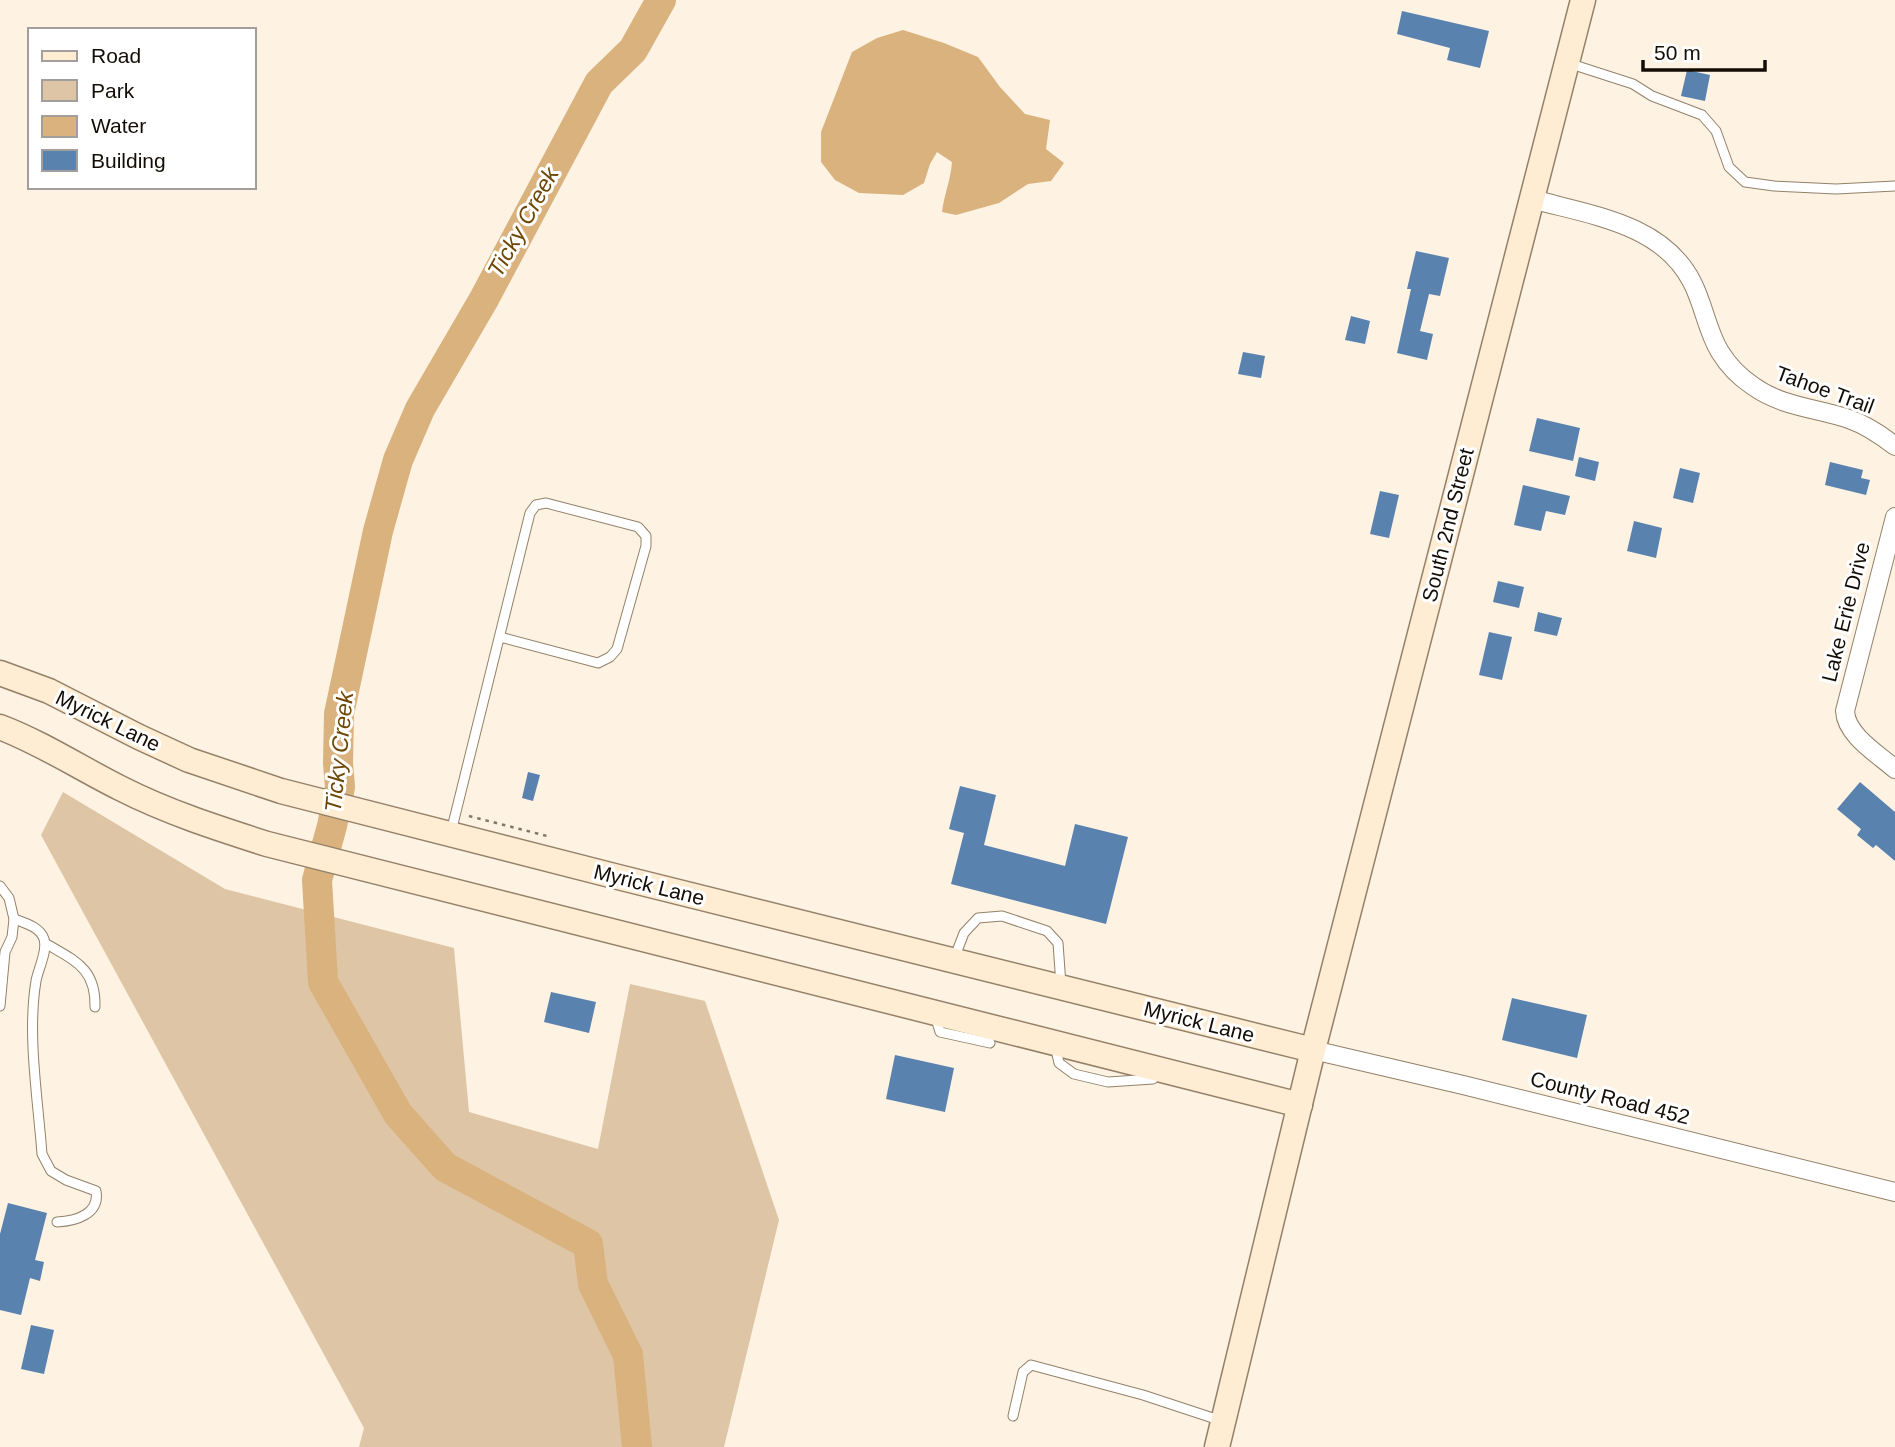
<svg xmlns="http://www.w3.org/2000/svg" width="1895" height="1447" font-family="Arial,sans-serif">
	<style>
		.green { fill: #dec5a5 }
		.water { fill: #d9b27e }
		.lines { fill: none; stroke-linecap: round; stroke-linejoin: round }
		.river { stroke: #d9b27e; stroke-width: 30 }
		.building { fill: #5982af }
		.lane-casing { stroke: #938169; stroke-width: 11 }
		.street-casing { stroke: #938169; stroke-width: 20 }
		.secondary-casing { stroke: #938169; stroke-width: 27 }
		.path { stroke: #80776b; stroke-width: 2.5; stroke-dasharray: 3.5 5; stroke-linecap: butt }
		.lane { stroke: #fff; stroke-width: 9 }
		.street { stroke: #fff; stroke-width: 18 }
		.secondary { stroke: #feecd3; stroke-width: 24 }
		.labels { text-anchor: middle; stroke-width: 6; stroke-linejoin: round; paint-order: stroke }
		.street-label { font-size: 21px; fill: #140d05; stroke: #fff }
		.water-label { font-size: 23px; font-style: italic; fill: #6d4703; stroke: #fff }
	</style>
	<rect width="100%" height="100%" fill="#fef2e3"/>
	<polygon class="green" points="63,792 225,889 454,948 469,1112 598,1149 630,984 705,1001 779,1220 724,1447 359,1447 364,1428 41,835"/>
	<path class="water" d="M 903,30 L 944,43 L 978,57 L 1000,87 L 1025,114 L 1050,120 L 1046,149 L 1064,163 L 1051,181 L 1028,184 L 999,203 L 956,215 L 942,212 C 944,195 951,179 952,162 L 937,152 L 930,164 L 924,183 L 903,195 L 859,193 L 835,180 L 821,162 L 821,132 L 852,52 L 877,38 Z"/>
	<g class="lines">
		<polyline class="river" points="637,1447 628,1355 593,1284 588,1244 445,1167 398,1114 323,982 317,880 332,826 340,787 338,763 339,714 378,531 398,460 420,409 484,299 599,83 633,50 661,0"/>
	</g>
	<g class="building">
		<polygon points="1402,11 1489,31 1480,68 1447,60 1450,48 1397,34"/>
		<polygon points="1687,70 1710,75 1705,101 1681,96"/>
		<polygon points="1416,251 1449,258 1440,296 1429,294 1420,331 1433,334 1427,360 1397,353 1411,289 1407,289"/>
		<polygon points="1351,316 1370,321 1365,344 1345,340"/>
		<polygon points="1243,352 1265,356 1261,378 1238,374"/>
		<polygon points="1537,418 1580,428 1573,461 1529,451"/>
		<polygon points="1579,457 1599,462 1595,481 1575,476"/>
		<polygon points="1830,462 1863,470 1861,478 1870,480 1866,495 1825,485"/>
		<polygon points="1680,468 1700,473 1693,503 1673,498"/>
		<polygon points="1523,485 1570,496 1565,515 1546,511 1541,531 1514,525"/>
		<polygon points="1380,491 1399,495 1389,538 1370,534"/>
		<polygon points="1634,521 1662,528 1656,558 1627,551"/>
		<polygon points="1498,581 1524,587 1519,608 1493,602"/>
		<polygon points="1538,612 1562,618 1557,636 1534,631"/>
		<polygon points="1489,632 1512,637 1502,680 1479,675"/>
		<polygon points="528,772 540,775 533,801 522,798"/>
		<polygon points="1860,782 1895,812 1895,861 1876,845 1873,848 1857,835 1861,829 1837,809"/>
		<polygon points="960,786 996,795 984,845 1065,866 1075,824 1128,837 1106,924 951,884 964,833 949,829"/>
		<polygon points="551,992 596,1002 589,1033 544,1022"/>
		<polygon points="1512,998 1587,1015 1577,1058 1502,1040"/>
		<polygon points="895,1055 954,1068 945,1112 886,1099"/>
		<polygon points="8,1203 47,1213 35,1260 44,1262 40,1281 30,1278 21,1315 0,1310 0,1234"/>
		<polygon points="31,1325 54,1330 44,1374 21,1369"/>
	</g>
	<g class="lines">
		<defs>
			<g id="lane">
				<polyline points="1568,63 1633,84 1652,96 1702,115 1716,131 1729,167 1745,182 1774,186 1836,189 1895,186"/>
				<polyline points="451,832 530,513 536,505 546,503 638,527 646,536 646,546 617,649 610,657 598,663 500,637"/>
				<polyline points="0,886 9,898 14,919 12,937 5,952 0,1006"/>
				<path d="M 14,919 C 25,923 40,927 44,939 C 48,951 38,969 36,981 C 27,1034 38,1100 42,1154 L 51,1171 L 66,1180 L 96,1191 C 100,1214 76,1221 57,1222"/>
				<path d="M 45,943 C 75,961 96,968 95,1007"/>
				<polyline points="954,959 964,933 978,918 1002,916 1047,931 1058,943 1061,985"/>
				<polyline points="938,1016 937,1022 940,1032 990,1043"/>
				<polyline points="1055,1045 1059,1063 1074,1074 1108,1082 1153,1079 1156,1075"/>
				<polyline points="1013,1416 1023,1372 1031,1365 1143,1395 1222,1421"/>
			</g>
			<g id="street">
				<path d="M 1532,199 C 1589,215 1662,223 1692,282 C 1704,305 1707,331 1720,352 C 1728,365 1741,378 1753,386 C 1782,407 1817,408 1849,419 C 1866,425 1881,435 1895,446"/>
				<path d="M 1895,517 L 1845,711 C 1846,735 1878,754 1895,769"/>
				<polyline points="1313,1050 1463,1085 1895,1192"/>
			</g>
			<g id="secondary">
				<polyline points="0,673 49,691 139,737 189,760 281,791 618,877 1313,1050"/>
				<path d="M 0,727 C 42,743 80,768 120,788 C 167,812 217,828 267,844 L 1300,1105"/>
				<polyline points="1217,1447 1313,1050 1583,0"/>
			</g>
		</defs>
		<use href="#lane" class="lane-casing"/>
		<use href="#street" class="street-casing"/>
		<use href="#secondary" class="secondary-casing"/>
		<polyline class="path" points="469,816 547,836"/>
		<use href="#lane" class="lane"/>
		<use href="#street" class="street"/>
		<use href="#secondary" class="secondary"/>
	</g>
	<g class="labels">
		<g class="street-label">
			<text transform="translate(1825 390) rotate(20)" y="7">Tahoe Trail</text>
			<text transform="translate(1448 525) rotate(-76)" y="7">South 2nd Street</text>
			<text transform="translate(1846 612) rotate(-76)" y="7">Lake Erie Drive</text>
			<text transform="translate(108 721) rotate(26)" y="7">Myrick Lane</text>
			<text transform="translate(649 885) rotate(14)" y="7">Myrick Lane</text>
			<text transform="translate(1199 1022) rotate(14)" y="7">Myrick Lane</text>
			<text transform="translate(1610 1098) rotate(14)" y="7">County Road 452</text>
		</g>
		<g class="water-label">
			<text transform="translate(523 222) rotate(-61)" y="8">Ticky Creek</text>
			<text transform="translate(339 752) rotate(-84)" y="8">Ticky Creek</text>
		</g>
	</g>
	<rect x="28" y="28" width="228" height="161" fill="#ffffff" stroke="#a19e9b" stroke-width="2"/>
	<rect x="42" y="51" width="35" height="10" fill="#feecd3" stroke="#a19e9b" stroke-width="2"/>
	<text x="91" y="63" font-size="21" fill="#140d05">Road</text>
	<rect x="42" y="80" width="35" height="21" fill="#dec5a5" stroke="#a19e9b" stroke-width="2"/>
	<text x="91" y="98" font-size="21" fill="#140d05">Park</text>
	<rect x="42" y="116" width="35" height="21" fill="#d9b27e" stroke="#a19e9b" stroke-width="2"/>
	<text x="91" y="133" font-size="21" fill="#140d05">Water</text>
	<rect x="42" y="150" width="35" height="21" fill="#5982af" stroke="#a19e9b" stroke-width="2"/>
	<text x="91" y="168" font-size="21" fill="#140d05">Building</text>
	<path d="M1643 60v10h122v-10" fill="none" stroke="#140d05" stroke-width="3.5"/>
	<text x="1654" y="60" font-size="21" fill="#140d05" stroke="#ffffff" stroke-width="5" paint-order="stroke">50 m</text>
</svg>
